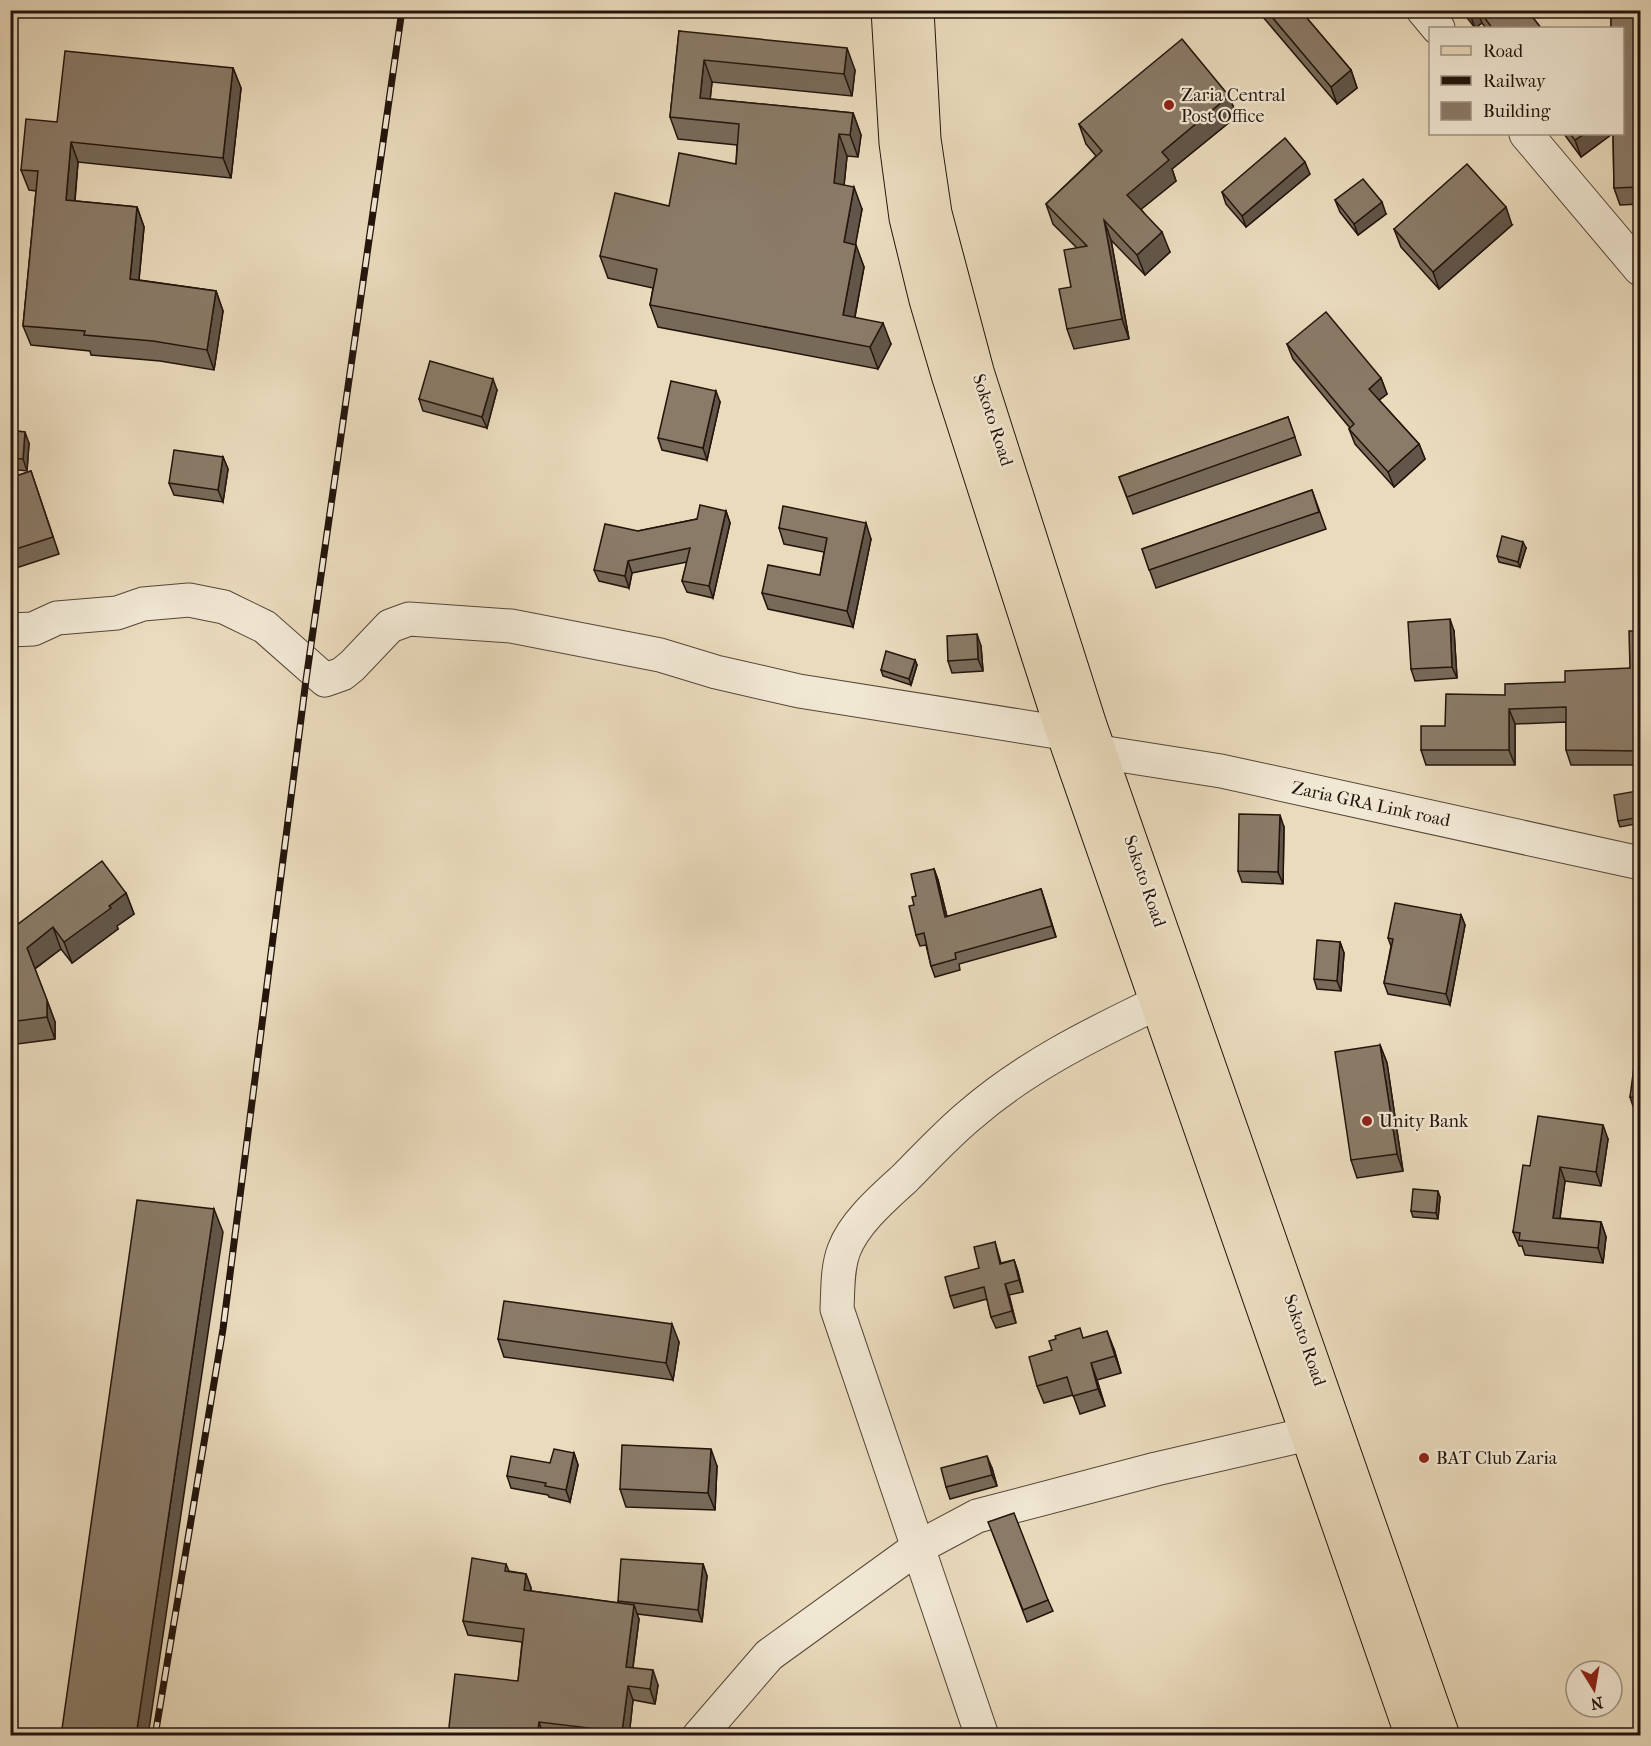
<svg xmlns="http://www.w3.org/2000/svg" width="1651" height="1746" font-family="'IM FELL French Canon',serif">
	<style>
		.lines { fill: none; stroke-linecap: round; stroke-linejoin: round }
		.minor-casing { stroke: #554638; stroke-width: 35 }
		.major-casing { stroke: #23140c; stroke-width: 35 }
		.minor { stroke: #f1e8d4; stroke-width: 33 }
		.major { stroke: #eadbbd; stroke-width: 33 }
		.rail-casing { stroke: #23140c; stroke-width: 7 }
		.rail { stroke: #f1e8d4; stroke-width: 4.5; stroke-dasharray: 14; stroke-linecap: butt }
		.wall { fill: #776a59; stroke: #23140c; stroke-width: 1.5 }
		.shaded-wall { fill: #615649; stroke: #23140c; stroke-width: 1.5 }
		.building { fill: #8a7b68; stroke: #23140c; stroke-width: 1.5 }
		.poi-dot { fill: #8f2418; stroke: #f1e8d4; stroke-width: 2 }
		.labels { text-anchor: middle; stroke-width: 4.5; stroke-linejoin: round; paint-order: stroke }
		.poi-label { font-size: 18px; fill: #23140c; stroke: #f1e8d4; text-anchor: start }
		.street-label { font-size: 18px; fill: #23140c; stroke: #f1e8d4 }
	</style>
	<rect width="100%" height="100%" fill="#eadbbd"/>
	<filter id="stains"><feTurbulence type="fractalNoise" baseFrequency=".00333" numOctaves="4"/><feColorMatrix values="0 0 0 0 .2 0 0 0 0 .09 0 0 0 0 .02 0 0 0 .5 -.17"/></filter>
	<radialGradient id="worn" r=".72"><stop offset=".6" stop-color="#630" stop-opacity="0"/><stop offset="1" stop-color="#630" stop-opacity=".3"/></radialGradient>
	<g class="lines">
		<defs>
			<g id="minor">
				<polyline points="1423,10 1438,28"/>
				<polyline points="1526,134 1640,269"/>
				<polyline points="10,630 33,629 57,618 117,613 143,604 189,600 224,607 265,627 325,680 342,674 352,666 390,626 409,619 511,626 660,655 716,672 799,691 1063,733"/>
				<polyline points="1100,752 1221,771 1640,863"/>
				<polyline points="699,1736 769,1655 917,1548 977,1516 1156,1469 1308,1434"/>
				<path d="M 982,1736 L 837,1309 C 838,1290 837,1268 844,1250 C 854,1223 883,1198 905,1178 C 926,1157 947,1134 970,1115 C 1025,1067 1092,1034 1157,1003"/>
			</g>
			<g id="major">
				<polyline points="888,10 896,143 906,218 926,300 949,378 1063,733 1412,1736"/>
				<polyline points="917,10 924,139 935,213 977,371 1090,725 1443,1736"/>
			</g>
		</defs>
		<use href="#minor" class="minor-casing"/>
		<use href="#major" class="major-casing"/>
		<use href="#minor" class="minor"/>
		<use href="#major" class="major"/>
		<defs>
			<polyline id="rail" points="155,1736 223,1329 306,680 402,10"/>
		</defs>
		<use href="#rail" class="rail-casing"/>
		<use href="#rail" class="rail"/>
	</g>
	<g class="wall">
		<polygon points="1257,10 1300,10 1351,70 1357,88 1337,104"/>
		<polygon points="1461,10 1527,10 1541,28 1486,28 1482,23 1475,28"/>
		<polygon points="1611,10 1640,10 1640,15 1641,15 1641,204 1620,205 1614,188"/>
		<polygon points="679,31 855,70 852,96 712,82 710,99 853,113 861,135 858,157 847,156 844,185 862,209 855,245 864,267 855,317 891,344 878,369 658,327 650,305 653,288 608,278 600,256 669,206 736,164 737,145 678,139 670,117"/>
		<polygon points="233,68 241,88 231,178 78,162 75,201 137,207 144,227 139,280 216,291 223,311 214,370 160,361 91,355 90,351 31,345 23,326 36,191 29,190 21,170 57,122"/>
		<polygon points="1229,96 1237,116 1172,169 1176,181 1141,209 1170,252 1145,275 1111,240 1129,339 1074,349 1067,329 1071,287 1077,248 1053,224 1046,204 1096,156 1086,144 1079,124"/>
		<polygon points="1564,134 1612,134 1581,157"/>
		<polygon points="1310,174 1246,227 1226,204 1222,192"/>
		<polygon points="1335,200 1386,214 1358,235 1340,212"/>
		<polygon points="1512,225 1439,289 1401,247 1394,229"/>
		<polygon points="1287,344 1381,378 1387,394 1379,400 1419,444 1425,459 1394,487 1355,444 1349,429 1350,428 1293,359"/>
		<polygon points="497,390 487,428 423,411 419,399"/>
		<polygon points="720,402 707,460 662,450 658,438"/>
		<polygon points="1288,417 1301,455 1133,514 1119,477"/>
		<polygon points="10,430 29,443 27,471 10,469"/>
		<polygon points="223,457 228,469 223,502 174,495 169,483"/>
		<polygon points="31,471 59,554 10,570 10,478"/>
		<polygon points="1312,490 1326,529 1156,588 1142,549"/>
		<polygon points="726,511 730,523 713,598 687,592 682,581 687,562 632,573 629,588 599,581 594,570 638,531 697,519"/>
		<polygon points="1641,516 1641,532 1636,520"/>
		<polygon points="779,528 871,539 853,627 768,609 762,593 820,575 824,552 784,544"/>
		<polygon points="1526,548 1520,567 1499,562 1497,556"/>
		<polygon points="1454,631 1457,678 1415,681 1411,669"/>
		<polygon points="1641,631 1641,765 1571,765 1566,750 1566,722 1515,724 1515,765 1426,765 1421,750 1445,726 1505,695 1630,668"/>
		<polygon points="981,646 983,671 952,673 948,661"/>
		<polygon points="915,660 917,665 911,685 883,676 881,670"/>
		<polygon points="1639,797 1641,804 1641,823 1620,827 1618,821"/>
		<polygon points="1284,827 1283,884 1242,882 1238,871"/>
		<polygon points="934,869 938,880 947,917 1041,889 1056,937 959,964 960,970 935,977 931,966 926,945 920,946 916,935 914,905 916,896"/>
		<polygon points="126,893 134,914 117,926 118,929 72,963 61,949 35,969 55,1022 55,1039 10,1045 10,905 18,924"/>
		<polygon points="1461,915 1465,925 1450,1005 1388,994 1384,983 1391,946 1388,938"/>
		<polygon points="1340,942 1344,953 1341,991 1317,989 1314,979"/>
		<polygon points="1380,1045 1387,1063 1403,1171 1357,1178 1351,1160"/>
		<polygon points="1641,1060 1641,1110 1634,1109 1630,1097"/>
		<polygon points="1608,1139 1601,1186 1565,1181 1560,1218 1601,1222 1606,1237 1603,1263 1525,1255 1522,1246 1519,1246 1513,1232 1530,1166"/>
		<polygon points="1440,1197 1438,1219 1413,1217 1411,1211"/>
		<polygon points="995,1242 1001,1263 1014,1260 1018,1272 1023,1292 1009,1295 1016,1323 996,1328 991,1317 987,1299 954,1308 950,1296 979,1268"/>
		<polygon points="1084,1338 1114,1349 1121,1373 1097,1380 1105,1406 1080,1414 1073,1395 1044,1403 1037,1386 1052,1350"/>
		<polygon points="498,1339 679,1342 673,1380 504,1357"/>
		<polygon points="574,1453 578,1465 570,1502 549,1497 548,1495 511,1488 507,1476 550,1463"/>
		<polygon points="717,1466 715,1510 626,1507 620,1489"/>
		<polygon points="992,1468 997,1486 950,1499 946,1487"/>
		<polygon points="993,1534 1048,1600 1053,1611 1027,1622"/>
		<polygon points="506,1564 509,1571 526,1574 531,1588 531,1591 618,1603 618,1601 703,1564 707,1576 702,1622 637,1614 639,1619 633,1668 658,1685 655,1704 633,1700 629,1736 448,1736 518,1681 522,1642 468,1635 463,1621"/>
	</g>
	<g class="shaded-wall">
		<polygon points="1470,10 1477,10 1482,23 1475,28 1469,12"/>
		<polygon points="1634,10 1640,10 1640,32 1634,15"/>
		<polygon points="847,48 855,70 852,96 844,74"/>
		<polygon points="704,60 712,82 708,120 700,98"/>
		<polygon points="233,68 241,88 231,178 223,158"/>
		<polygon points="1351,70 1357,88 1337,104 1331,87"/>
		<polygon points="1229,96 1237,116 1172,169 1176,181 1134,215 1127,195 1162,152"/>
		<polygon points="853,113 861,135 858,157 850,135"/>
		<polygon points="839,134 847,156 842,205 834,183"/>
		<polygon points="1584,134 1612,134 1581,157 1575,140"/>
		<polygon points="71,142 78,162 73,220 66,200"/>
		<polygon points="1305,162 1310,174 1246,227 1242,216"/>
		<polygon points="854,187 862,209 852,264 844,242"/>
		<polygon points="1382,202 1386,214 1358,235 1354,224"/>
		<polygon points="137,207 144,227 137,299 130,279"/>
		<polygon points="1506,207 1512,225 1439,289 1433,272"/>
		<polygon points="1104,220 1111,240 1129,339 1122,319"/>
		<polygon points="1162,232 1170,252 1145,275 1137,255"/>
		<polygon points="856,245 864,267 851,337 843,315"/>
		<polygon points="216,291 223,311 214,370 207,350"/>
		<polygon points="883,323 891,344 878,369 870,347"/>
		<polygon points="1381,378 1387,394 1374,404 1369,389"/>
		<polygon points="493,379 497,390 487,428 482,417"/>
		<polygon points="716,391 720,402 707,460 703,448"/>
		<polygon points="25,432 29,443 27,471 23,459"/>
		<polygon points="1419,444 1425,459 1394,487 1388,472"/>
		<polygon points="223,457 228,469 223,502 218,490"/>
		<polygon points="726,511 730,523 713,598 709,586"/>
		<polygon points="866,523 871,539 853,627 847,611"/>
		<polygon points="1523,542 1526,548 1520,567 1518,562"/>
		<polygon points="628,561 632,573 629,588 625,576"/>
		<polygon points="1450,619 1454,631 1457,678 1452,667"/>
		<polygon points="977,634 981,646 983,671 978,659"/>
		<polygon points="915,660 917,665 911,685 909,679"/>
		<polygon points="1509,709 1515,724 1515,765 1509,750"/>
		<polygon points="1280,815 1284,827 1283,884 1278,872"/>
		<polygon points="934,869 938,880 950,929 945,917"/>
		<polygon points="1041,889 1045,901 1056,937 1052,926"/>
		<polygon points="126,893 134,914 117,926 118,929 72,963 64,942"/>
		<polygon points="1461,915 1465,925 1450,1005 1446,994"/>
		<polygon points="53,927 61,949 34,969 27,948"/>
		<polygon points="1340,942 1344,953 1341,991 1337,981"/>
		<polygon points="47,1000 55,1022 55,1039 47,1017"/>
		<polygon points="1380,1045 1387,1063 1403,1171 1397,1154"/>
		<polygon points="1603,1125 1608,1139 1601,1186 1596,1172"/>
		<polygon points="1560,1167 1565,1181 1558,1232 1553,1218"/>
		<polygon points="1438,1191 1440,1197 1438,1219 1436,1213"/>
		<polygon points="214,1209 223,1232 148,1736 136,1736"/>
		<polygon points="1601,1222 1606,1237 1603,1263 1598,1248"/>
		<polygon points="1014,1260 1018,1272 1023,1292 1019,1280"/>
		<polygon points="1005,1284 1009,1295 1016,1323 1012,1311"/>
		<polygon points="672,1324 679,1342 673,1380 666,1363"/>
		<polygon points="1107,1331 1114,1349 1121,1373 1115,1356"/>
		<polygon points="1091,1363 1097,1380 1105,1406 1098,1389"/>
		<polygon points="711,1449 717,1466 715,1510 708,1493"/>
		<polygon points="574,1453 578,1465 570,1502 566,1490"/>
		<polygon points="987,1456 992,1468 997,1486 992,1475"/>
		<polygon points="703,1564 707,1576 702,1622 698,1610"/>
		<polygon points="526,1574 531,1588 529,1604 524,1590"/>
		<polygon points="634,1605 639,1619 631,1681 626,1667"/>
		<polygon points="653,1670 658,1685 655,1704 650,1689"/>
		<polygon points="628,1686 633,1700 629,1736 623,1736 622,1732"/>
		<polygon points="539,1722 544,1736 537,1736"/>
	</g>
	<g class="building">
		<polygon points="1266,10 1300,10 1351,70 1331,87"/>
		<polygon points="1479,10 1527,10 1541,28 1492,28"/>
		<polygon points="1611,10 1634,10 1634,15 1641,15 1641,187 1614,188 1613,134 1623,134 1623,28 1611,28"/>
		<polygon points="679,31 847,48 844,74 704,60 700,98 853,113 850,135 839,134 834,183 854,187 844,242 856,245 843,315 883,323 870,347 650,305 657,269 600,256 615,193 669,206 679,153 736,164 739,124 670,117"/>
		<polygon points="1182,39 1229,96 1162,152 1169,160 1127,195 1162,232 1137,255 1104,220 1122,319 1067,329 1059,289 1071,287 1064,250 1087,246 1046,204 1102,151 1079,124"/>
		<polygon points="65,51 233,68 223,158 71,142 66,200 137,207 130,279 216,291 207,350 153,341 84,335 85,331 23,326 38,171 21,170 26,119 57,122"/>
		<polygon points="1570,134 1584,134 1575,140"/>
		<polygon points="1285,138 1305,162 1242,216 1222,192"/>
		<polygon points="1467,164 1506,207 1433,272 1394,229"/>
		<polygon points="1363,179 1382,202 1354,224 1335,200"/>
		<polygon points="1326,312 1381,378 1369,389 1419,444 1388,472 1349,429 1354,424 1287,344"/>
		<polygon points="430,361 493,379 482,417 419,399"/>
		<polygon points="671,381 716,391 703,448 658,438"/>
		<polygon points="1288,417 1295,437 1127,497 1119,477"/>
		<polygon points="10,430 25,432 23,459 10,458"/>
		<polygon points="174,450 223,457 218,490 169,483"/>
		<polygon points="31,471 53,537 10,551 10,478"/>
		<polygon points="1312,490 1319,512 1149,570 1142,549"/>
		<polygon points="700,505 726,511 709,586 682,581 690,548 628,561 625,576 594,570 605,524 638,531 697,519"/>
		<polygon points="783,506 866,523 847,611 762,593 768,565 820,575 827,538 779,528"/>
		<polygon points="1641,516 1641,526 1636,520"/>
		<polygon points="1502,536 1523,542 1518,562 1497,556"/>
		<polygon points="1450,619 1452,667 1411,669 1408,622"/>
		<polygon points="1629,631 1641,631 1641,751 1566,750 1566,707 1509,709 1509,750 1421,750 1421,726 1445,726 1446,694 1505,695 1505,684 1565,682 1565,671 1630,668"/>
		<polygon points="977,634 978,659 948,661 947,636"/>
		<polygon points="886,651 915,660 909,679 881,670"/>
		<polygon points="1637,791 1641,817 1618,821 1614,795"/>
		<polygon points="1239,814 1280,815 1278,872 1238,871"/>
		<polygon points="102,861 126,893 109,906 111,908 64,942 53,927 27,948 47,1000 47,1017 10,1022 10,905 18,924"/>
		<polygon points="934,869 945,917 1041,889 1052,926 955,953 956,959 931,966 924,933 916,935 909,906 914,905 912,897 916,896 911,874"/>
		<polygon points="1395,903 1461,915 1446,994 1384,983 1393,939 1388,938"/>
		<polygon points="1317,940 1340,942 1337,981 1314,979"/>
		<polygon points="1380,1045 1397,1154 1351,1160 1335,1052"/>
		<polygon points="1635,1059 1641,1060 1641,1098 1630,1097"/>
		<polygon points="1538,1116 1603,1125 1596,1172 1560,1167 1553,1218 1601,1222 1598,1248 1519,1240 1520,1233 1513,1232 1523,1165 1530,1166"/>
		<polygon points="1413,1189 1438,1191 1436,1213 1411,1211"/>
		<polygon points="137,1200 214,1209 136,1736 61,1736"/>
		<polygon points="995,1242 1000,1264 1014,1260 1019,1280 1005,1284 1012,1311 991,1317 984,1287 950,1296 945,1277 979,1268 974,1247"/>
		<polygon points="504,1301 672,1324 666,1363 498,1339"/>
		<polygon points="1080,1328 1083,1338 1107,1331 1115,1356 1091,1363 1098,1389 1073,1396 1067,1377 1037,1386 1029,1357 1052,1350 1049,1341 1056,1339 1055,1336"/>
		<polygon points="622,1445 711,1449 708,1493 620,1489"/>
		<polygon points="554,1449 574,1453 566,1490 545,1486 546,1483 507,1476 511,1456 550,1463"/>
		<polygon points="987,1456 992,1475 946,1487 941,1468"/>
		<polygon points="1014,1513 1048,1600 1023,1610 988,1522"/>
		<polygon points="472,1558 506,1564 505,1571 526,1574 524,1590 634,1605 626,1667 653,1670 650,1689 628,1686 622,1732 539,1722 537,1736 448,1736 455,1674 518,1681 524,1629 463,1621"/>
		<polygon points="621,1559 703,1564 698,1610 618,1601"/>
	</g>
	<g class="poi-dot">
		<circle cx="1169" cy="105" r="6"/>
		<circle cx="1367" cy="1121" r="6"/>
		<circle cx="1424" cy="1458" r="6"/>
	</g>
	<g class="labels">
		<g class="poi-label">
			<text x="1181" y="101">Zaria Central<tspan x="1181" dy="21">Post Office</tspan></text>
			<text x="1379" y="1127">Unity Bank</text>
			<text x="1436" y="1464">BAT Club Zaria</text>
		</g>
		<g class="street-label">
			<text transform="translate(993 420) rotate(72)" y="6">Sokoto Road</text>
			<text transform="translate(1371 804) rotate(12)" y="6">Zaria GRA Link road</text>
			<text transform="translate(1145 881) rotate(71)" y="6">Sokoto Road</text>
			<text transform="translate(1305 1340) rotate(71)" y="6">Sokoto Road</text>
		</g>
	</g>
	<rect width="1651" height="1746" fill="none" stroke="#eadbbd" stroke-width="36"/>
	<rect x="12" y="12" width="1627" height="1722" fill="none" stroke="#23140c" stroke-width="3"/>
	<rect x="18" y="18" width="1615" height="1710" fill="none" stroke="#23140c" stroke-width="1.5"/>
	<rect x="1429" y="27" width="195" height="108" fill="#f1e8d4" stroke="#9f9384" stroke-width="1.5"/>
	<rect x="1441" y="46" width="30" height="9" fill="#eadbbd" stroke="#9f9384" stroke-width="1.5"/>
	<text x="1483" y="57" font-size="18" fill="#23140c">Road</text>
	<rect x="1441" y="76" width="30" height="9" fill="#23140c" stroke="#9f9384" stroke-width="1.5"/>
	<text x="1483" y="87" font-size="18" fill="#23140c">Railway</text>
	<rect x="1441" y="102" width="30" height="18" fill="#8a7b68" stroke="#9f9384" stroke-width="1.5"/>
	<text x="1483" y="117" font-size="18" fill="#23140c">Building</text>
	<g transform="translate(1594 1689) rotate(169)"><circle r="28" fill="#f1e8d4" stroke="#9f9384" stroke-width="1.5"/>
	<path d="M0-4.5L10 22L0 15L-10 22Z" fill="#8f2418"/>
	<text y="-9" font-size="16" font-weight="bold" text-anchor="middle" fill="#23140c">N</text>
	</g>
	<rect width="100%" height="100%" filter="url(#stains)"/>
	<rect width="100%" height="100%" fill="url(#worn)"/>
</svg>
